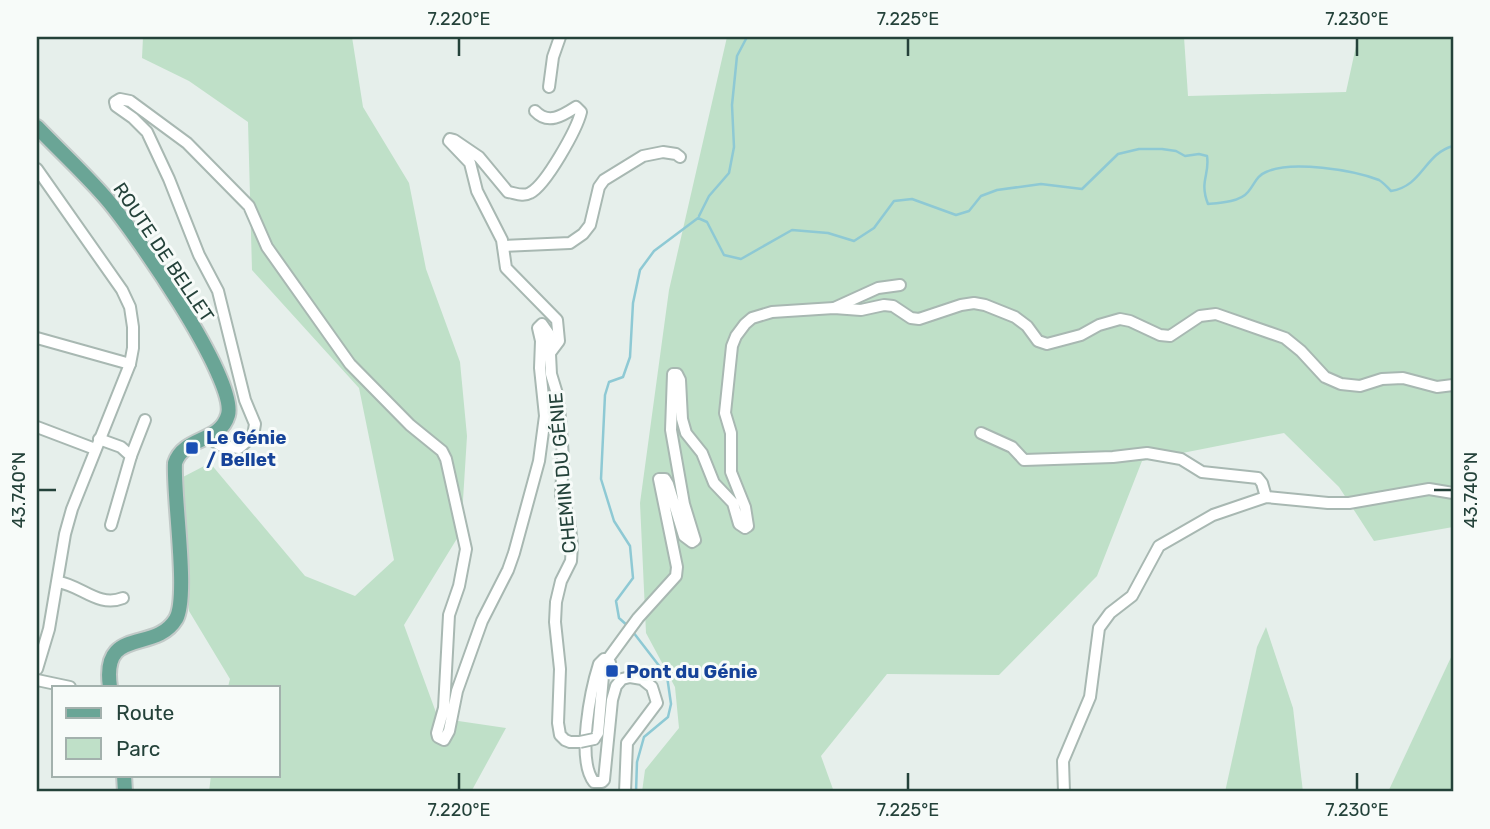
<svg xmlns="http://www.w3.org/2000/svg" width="1490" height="829" font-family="Rubik,sans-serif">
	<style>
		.green { fill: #bfe0c8 }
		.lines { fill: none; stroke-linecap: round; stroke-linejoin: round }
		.stream { stroke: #8ec9d4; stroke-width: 2.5 }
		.minor-casing { stroke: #a8b8b2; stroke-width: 14 }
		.major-casing { stroke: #c2cac8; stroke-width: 18 }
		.minor { stroke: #fff; stroke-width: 10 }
		.major { stroke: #6aa596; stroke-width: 14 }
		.minor-bridge-casing { stroke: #a8b8b2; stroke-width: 14; stroke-linecap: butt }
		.minor-bridge { stroke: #fff; stroke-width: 10 }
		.ticks { fill: none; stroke: #24423a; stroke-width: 2.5 }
		.transit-dot { fill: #1a4fb4; stroke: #f7fbf9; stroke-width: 2.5 }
		.labels { text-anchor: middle; stroke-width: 6; stroke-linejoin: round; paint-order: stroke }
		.street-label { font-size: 19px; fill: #24423a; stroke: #f7fbf9 }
		.transit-label { font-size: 19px; font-weight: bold; fill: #164399; stroke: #f7fbf9; text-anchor: start }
		.neatline { fill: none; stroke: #24423a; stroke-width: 2.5 }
		.ticks-label { font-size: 18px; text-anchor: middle; fill: #24423a }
	</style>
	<rect width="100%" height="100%" fill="#e6efeb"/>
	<g class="green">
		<polygon points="143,37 352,37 363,107 409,183 426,269 460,362 467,436 461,532 404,625 438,718 506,728 471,792 209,792 211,775 278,775 278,687 228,687 230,679 189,611 181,478 210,463 305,576 355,596 394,560 359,388 252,270 248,122 189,81 142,58"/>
		<polygon points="727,37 1184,37 1188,96 1346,92 1358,37 1453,37 1453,527 1374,541 1339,487 1284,433 1142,461 1097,576 999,675 887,674 821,756 834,792 642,792 645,770 679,728 675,687 646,633 640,503 669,290"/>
		<polygon points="1266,627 1293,708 1303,792 1225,792 1257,647"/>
		<polygon points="1453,653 1453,792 1388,792"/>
	</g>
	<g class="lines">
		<g class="stream">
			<polyline points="699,216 709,196 729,173 734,147 732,105 737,56 747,37"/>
			<path d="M 629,627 L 619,618 L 616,601 L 633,578 L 630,546 L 614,521 L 601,479 L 605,395 L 609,382 L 623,377 L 630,357 L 633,303 L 640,270 L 654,251 L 698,218 L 707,222 L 724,255 L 741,259 L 792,230 L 828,233 L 854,241 L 874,228 L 894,201 L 912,199 L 956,215 L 969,211 L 981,196 L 997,190 L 1041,184 L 1082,189 L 1118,154 L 1139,149 L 1162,149 L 1176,151 L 1185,156 L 1199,154 L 1207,156 C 1210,175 1199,181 1208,204 C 1220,203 1240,202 1248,192 C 1255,184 1256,176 1266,172 C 1291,160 1353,170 1379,180 C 1384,183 1387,187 1391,191 C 1423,186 1424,154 1453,146"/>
			<polyline points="633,632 667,676 671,704 668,717 644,737 637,762 636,792"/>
		</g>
		<defs>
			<g id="minor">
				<polyline points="549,87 553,57 560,37"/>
				<path d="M 535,111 C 548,125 562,116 576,107 L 581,112 C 577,129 546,185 530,193 C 523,197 515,193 508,192 L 479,157 L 454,140 L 450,139 L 449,141 L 470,163 L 477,191 L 502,240 L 506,268 L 557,320 L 559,341 L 550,353"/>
				<polyline points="37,169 122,290 130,307 133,327 133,348 130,364 72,509 65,534 49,629 37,669"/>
				<polyline points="503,246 570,243 583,234 590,225 599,187 604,180 643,156 663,152 676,154 680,157"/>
				<polyline points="834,308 878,288 900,285"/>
				<polyline points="37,338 130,364"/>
				<polyline points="37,427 95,449"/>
				<polyline points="981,433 1012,447 1024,460 1113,457 1147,453 1181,459 1202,472 1258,478 1262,483 1266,497"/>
				<polyline points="208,437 221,446 239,448 253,436 255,424 245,400 218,291 199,255 169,179 147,132 133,118 116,106 115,102 120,99 130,101 187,143 249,206 267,247 350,364 410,425 442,451 446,459 466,549 459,586 449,615 444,708 437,733 438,737 444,740 449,731 457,691 482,621 508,570 514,553 539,461 545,416 540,368 541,341 538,328 542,324 549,334 551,374 558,397 561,429 563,459 561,495 569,519 572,545 571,561 561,581 556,602 555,622 560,669 558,723 560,735 565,740 570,742 580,742"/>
				<polyline points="99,439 121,447 131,456 111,525"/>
				<polyline points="131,456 145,420"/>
				<path d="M 58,582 C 81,585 98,608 123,598"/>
				<path d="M 608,659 L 604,659 L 599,664 C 591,689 576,760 594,782 L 602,782 L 604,780 L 612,700 L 616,686 L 622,679 L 630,677 L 642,679 L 652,687 L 657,703 L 627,743 L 625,792"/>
				<polyline points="37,680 70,687"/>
				<polyline points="594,739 598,733 603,676 610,663 608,659 638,618 676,576 677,567 659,479 665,479 668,484 684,536 692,542 695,540 684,504 671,430 673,374 677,374 680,380 682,419 686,433 702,453 714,483 733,503 739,524 745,528 748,526 745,507 731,472 731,433 725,413 732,346 736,336 745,324 752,318 772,312 834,308 861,310 884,305 893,306 911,318 919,319 961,305 974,303 985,305 1015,317 1027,326 1038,341 1047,344 1081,335 1099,325 1120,319 1130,321 1160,335 1170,336 1200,316 1216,314 1285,338 1301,351 1325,377 1341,384 1360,386 1382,379 1403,378 1437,387 1453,385"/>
				<polyline points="1064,792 1063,761 1090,697 1099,628 1110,613 1132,596 1159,546 1213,515 1266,497 1328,503 1349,503 1429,489 1453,493"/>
			</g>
			<g id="major">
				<path d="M 37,127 C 59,150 83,172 104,196 C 131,226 238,380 228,415 C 220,443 184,436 175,463 C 173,496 189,596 176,619 C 155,654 101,625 110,687"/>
				<polyline points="124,775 125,792"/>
			</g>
		</defs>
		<use href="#minor" class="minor-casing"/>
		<use href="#major" class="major-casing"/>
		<use href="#minor" class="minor"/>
		<use href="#major" class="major"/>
		<defs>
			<polyline id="minor-bridge" points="580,742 594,739"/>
		</defs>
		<use href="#minor-bridge" class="minor-bridge-casing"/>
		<use href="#minor-bridge" class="minor-bridge"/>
	</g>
	<path class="ticks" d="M 459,38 L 459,56M 908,38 L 908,56M 1357,38 L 1357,56M 38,490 L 56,490M 1434,490 L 1452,490M 459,773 L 459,790M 908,773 L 908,790M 1357,773 L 1357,790"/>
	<g class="transit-dot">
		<rect x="185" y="441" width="14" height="14" rx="3.5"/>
		<rect x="605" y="664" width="14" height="14" rx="3.5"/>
	</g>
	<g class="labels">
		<g class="street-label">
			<text transform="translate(164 252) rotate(56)" y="7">ROUTE DE BELLET</text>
			<text transform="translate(562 473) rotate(-95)" y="7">CHEMIN DU GÉNIE</text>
		</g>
		<g class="transit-label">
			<text x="206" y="444">Le Génie<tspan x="206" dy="22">/ Bellet</tspan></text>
			<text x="626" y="678">Pont du Génie</text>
		</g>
	</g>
	<rect width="1490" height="829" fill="none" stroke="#f7fbf9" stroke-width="77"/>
	<rect x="52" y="686" width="228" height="91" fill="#f7fbf9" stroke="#a3b1ad" stroke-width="2"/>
	<rect x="66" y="708" width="35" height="10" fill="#6aa596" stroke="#a3b1ad" stroke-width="2"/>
	<text x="116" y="720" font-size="21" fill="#24423a">Route</text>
	<rect x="66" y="738" width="35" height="21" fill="#bfe0c8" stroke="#a3b1ad" stroke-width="2"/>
	<text x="116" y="756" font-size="21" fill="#24423a">Parc</text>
	<rect x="38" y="38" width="1414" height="752" class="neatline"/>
	<g class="ticks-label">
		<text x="459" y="25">7.220°E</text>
		<text x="908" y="25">7.225°E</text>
		<text x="1357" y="25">7.230°E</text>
		<text transform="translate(19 490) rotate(-90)" y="6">43.740°N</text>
		<text transform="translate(1471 490) rotate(-90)" y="6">43.740°N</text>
		<text x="459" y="816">7.220°E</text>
		<text x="908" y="816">7.225°E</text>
		<text x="1357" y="816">7.230°E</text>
	</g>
</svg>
